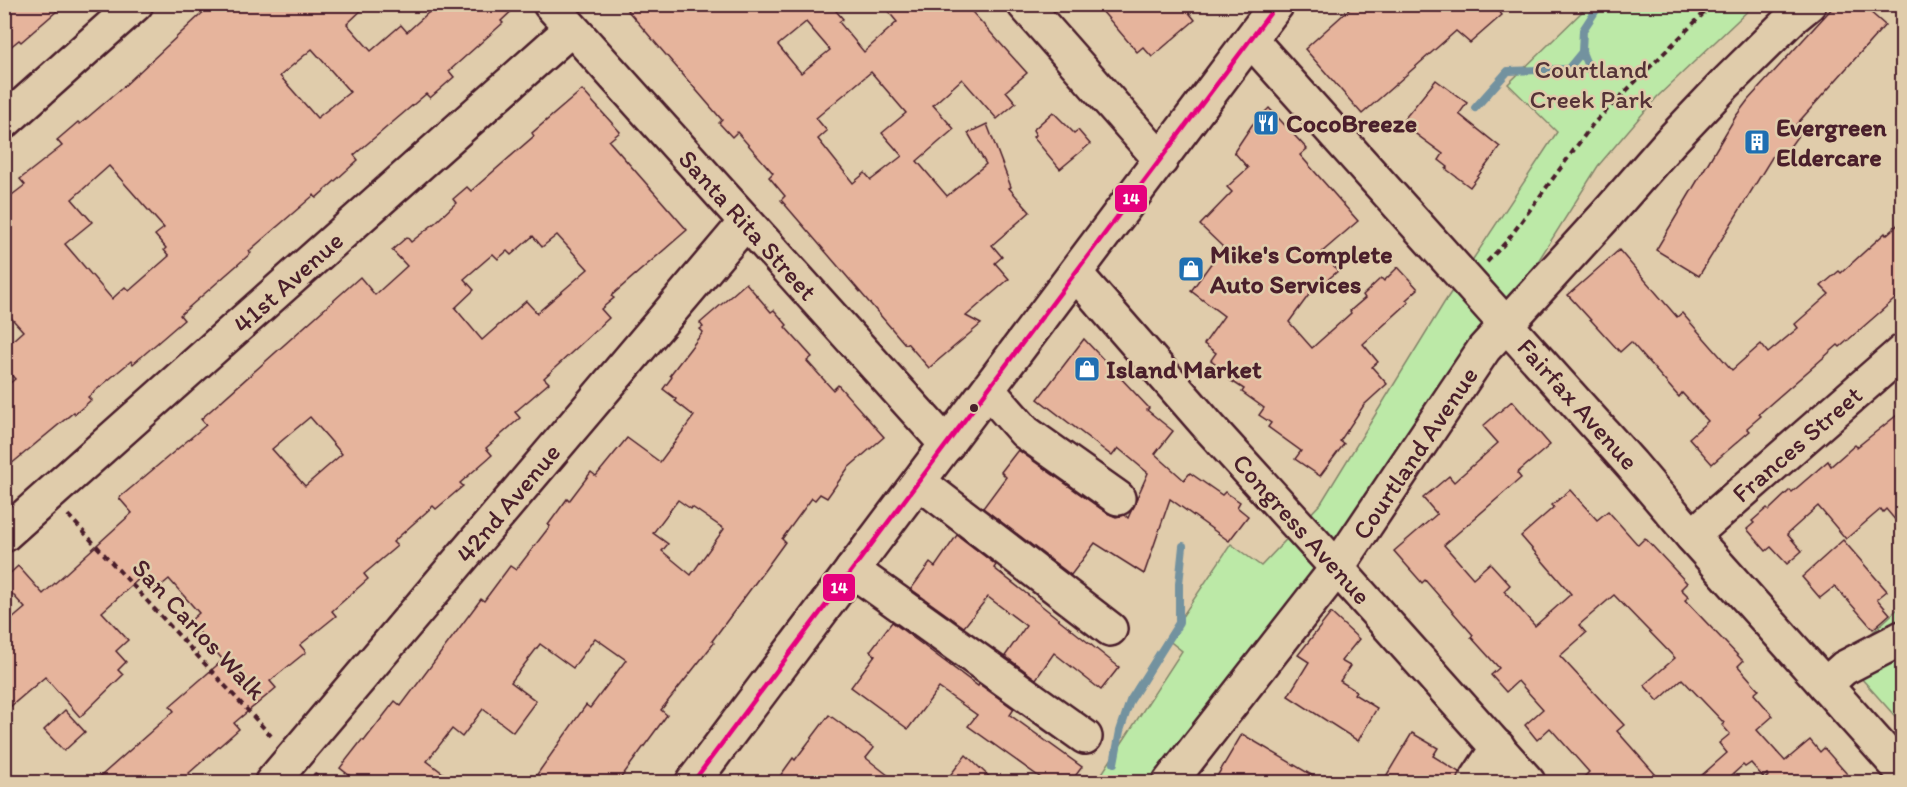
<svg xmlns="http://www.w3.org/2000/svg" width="1907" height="787" font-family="Itim,sans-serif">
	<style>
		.green { fill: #bce9a7; stroke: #838469; stroke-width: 1.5 }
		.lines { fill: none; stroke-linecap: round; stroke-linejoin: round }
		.stream { stroke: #73929f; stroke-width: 8 }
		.building { fill: #e6b49c; stroke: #4a1f2b; stroke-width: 1.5; fill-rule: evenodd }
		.minor-casing { stroke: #4a1f2b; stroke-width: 38 }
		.major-casing { stroke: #4a1f2b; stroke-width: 38 }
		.path { stroke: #4a1f2b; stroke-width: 4; stroke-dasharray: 6 4.5; stroke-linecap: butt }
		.minor { stroke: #e0ccab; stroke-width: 33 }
		.major { stroke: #e0ccab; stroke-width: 33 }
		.bus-1-casing { stroke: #e0ccab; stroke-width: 9 }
		.bus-1 { stroke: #e5007d; stroke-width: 4.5 }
		.bus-dot { fill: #4a1f2b; stroke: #e0ccab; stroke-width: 2 }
		.labels { text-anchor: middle; stroke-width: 5; stroke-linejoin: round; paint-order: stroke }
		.park-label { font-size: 26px; fill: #553337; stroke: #e0ccab }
		.poi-label { font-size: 26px; font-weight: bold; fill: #4a1f2b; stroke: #e0ccab; text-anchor: start }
		.street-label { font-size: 26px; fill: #4a1f2b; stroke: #e0ccab }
		.line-badge { stroke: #e0ccab; stroke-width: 2 }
		.badge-label { font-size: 16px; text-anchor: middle; font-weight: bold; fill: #fff }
	</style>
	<rect width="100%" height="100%" fill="#e0ccab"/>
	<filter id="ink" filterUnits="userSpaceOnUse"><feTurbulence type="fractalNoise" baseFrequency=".0167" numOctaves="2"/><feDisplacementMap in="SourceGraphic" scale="12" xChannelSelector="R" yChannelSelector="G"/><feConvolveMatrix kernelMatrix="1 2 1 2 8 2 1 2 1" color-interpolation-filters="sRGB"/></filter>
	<g filter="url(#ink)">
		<g class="green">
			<polygon points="1589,5 1754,5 1657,97 1598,166 1518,293 1361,521 1154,782 1104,782 1099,778 1182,651 1167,639 1231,544 1261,566 1321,503 1444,303 1557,132 1508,84"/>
			<polygon points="1902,605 1902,724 1844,659"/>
		</g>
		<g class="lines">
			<g class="stream">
				<polyline points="1582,52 1589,69"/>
				<polyline points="1475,108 1508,71 1568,69 1582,52 1583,30 1600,4"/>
				<polyline points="1114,763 1120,731 1130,701 1179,623 1179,584 1183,546"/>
			</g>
		</g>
		<g class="building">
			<polygon points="4,4 65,4 21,42 19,40 4,52"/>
			<path d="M 212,4 L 368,4 L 347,24 L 371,51 L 401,25 L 407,32 L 438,4 L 519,4 L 501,21 L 503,23 L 449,71 L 454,77 L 430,98 L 426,94 L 354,155 L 358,160 L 346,171 L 316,198 L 314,195 L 249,251 L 251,253 L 180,315 L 184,320 L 133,364 L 131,361 L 88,397 L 91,400 L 75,414 L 74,412 L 4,470 L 4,388 L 15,379 L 4,367 L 4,348 L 23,331 L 4,310 L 4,201 L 25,185 L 20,179 L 62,146 L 57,140 L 78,122 L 80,124 L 122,88 ZM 312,49 L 350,92 L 317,118 L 280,76 ZM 109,166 L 164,228 L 155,235 L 166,248 L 164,250 L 169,256 L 129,291 L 125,287 L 112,299 L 65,244 L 92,222 L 72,199 Z"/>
			<path d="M 622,4 L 830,4 L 843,19 L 839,22 L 864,52 L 897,22 L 882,4 L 965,4 L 1027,73 L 1006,91 L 1016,103 L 997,119 L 962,79 L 933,105 L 954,129 L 917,161 L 947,196 L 986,164 L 968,133 L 987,124 L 1011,187 L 1009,188 L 1030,212 L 992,245 L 1002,257 L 995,263 L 1009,279 L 966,316 L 981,324 L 929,368 L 907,343 L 905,344 L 781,200 L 785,196 L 769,177 L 773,173 L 737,132 L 732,137 L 719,123 L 722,120 ZM 806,22 L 830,50 L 801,73 L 778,45 ZM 871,72 L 906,113 L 882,133 L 902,156 L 871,180 L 865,173 L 853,183 L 818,139 L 827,131 L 816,118 Z"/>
			<polygon points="1096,4 1182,4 1195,20 1152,57 1143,47 1137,52"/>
			<polygon points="1355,4 1493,4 1502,15 1470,43 1456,31 1362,114 1305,49"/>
			<polygon points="1836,4 1861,4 1885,25 1796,125 1802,130 1781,159 1774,154 1699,276 1656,250 1736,116 1748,100"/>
			<polygon points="1436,80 1467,103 1459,114 1500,147 1470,187 1446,169 1448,167 1439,160 1443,154 1401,123"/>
			<path d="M 582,90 L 620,132 L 609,141 L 687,230 L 611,296 L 614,298 L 601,309 L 609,318 L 544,378 L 549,383 L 515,412 L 520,418 L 486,448 L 492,455 L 460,483 L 463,486 L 436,509 L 433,506 L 393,542 L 397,546 L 364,574 L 368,579 L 332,611 L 336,616 L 300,645 L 306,652 L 270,681 L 276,688 L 234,723 L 239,729 L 189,773 L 198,783 L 93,783 L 174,711 L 170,706 L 223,660 L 190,621 L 199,613 L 169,579 L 157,589 L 151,582 L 146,585 L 140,578 L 102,612 L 128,640 L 116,651 L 126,662 L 118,670 L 123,675 L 80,717 L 45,677 L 4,712 L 4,626 L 25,608 L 4,585 L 4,579 L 18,566 L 43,594 L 132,513 L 119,498 L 206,425 L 201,419 L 360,277 L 375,295 L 407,266 L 392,250 L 407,237 L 411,242 L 436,222 L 456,203 L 453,199 L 467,187 L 471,191 L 534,136 L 532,133 ZM 557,235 L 588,269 L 537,313 L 526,301 L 482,340 L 455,308 L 474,290 L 464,279 L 493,254 L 498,259 L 507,251 L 511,255 L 533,236 L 542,247 ZM 310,417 L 342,454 L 305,486 L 272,449 Z"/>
			<polygon points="1269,108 1307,149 1300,155 1358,221 1322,252 1338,271 1308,296 1289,322 1312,348 1351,313 1350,311 1365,298 1363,295 1381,278 1384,281 1398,267 1418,289 1406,300 1409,302 1363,344 1378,362 1372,367 1387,384 1364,405 1340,441 1344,444 1320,476 1295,459 1301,451 1268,427 1271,423 1259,415 1264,408 1242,392 1244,389 1230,380 1233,377 1211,360 1216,353 1204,344 1224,316 1191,291 1223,247 1200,225 1232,192 1227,187 1248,168 1234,152 1252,125"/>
			<polygon points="1053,112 1074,133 1078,130 1090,144 1060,169 1033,137 1036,135 1033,130"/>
			<polygon points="1902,221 1902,293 1840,347 1838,345 1759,414 1761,416 1747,428 1750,431 1712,464 1689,438 1708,421 1682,393 1679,397 1631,342 1620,352 1568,295 1619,250 1677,317 1682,313 1732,370 1761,344 1768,353 1798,328 1795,324 1829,294 1821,286 1839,271 1841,273 1885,233 1886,235"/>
			<path d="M 746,283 L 771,312 L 774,310 L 787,325 L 785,327 L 812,357 L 807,361 L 833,390 L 838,385 L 884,437 L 848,468 L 827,498 L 820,494 L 815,500 L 812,498 L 782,539 L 785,542 L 764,571 L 712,641 L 714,643 L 661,710 L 667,715 L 617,783 L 531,783 L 586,705 L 590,708 L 626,660 L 595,638 L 573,668 L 540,644 L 511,682 L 536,701 L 513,732 L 483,709 L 462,737 L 452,729 L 427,761 L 456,783 L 359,783 L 340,768 L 362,740 L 364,741 L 395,701 L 401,706 L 481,599 L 484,601 L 510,566 L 516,570 L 550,526 L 548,525 L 567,499 L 569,501 L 591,472 L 596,476 L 627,438 L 660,462 L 694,416 L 675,401 L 676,399 L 663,389 L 672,377 L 670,375 L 703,332 L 700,329 L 703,327 L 700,323 ZM 678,500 L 691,509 L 692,507 L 724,529 L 691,575 L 662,551 L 668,544 L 653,533 Z"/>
			<polygon points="1084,339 1149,408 1147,410 1173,431 1155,454 1184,480 1190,473 1222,495 1225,492 1240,502 1237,507 1248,516 1229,541 1170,499 1144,574 1095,543 1071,575 983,508 1006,477 1001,472 1018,450 1107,513 1116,517 1125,515 1128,518 1148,473 1118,448 1112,456 1038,399"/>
			<polygon points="1512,401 1550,445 1517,473 1521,478 1444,545 1473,578 1490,563 1510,585 1504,591 1535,626 1571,594 1521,536 1554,507 1552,505 1570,490 1597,520 1608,511 1638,545 1645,538 1687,583 1681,589 1689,597 1685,600 1743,661 1738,666 1759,690 1754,694 1773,716 1757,730 1785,761 1810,740 1820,752 1824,748 1855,783 1761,783 1768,776 1767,774 1763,777 1751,763 1745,767 1743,765 1723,783 1693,783 1727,753 1719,743 1730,734 1722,725 1724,723 1682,679 1658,701 1644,685 1675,658 1614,595 1579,625 1586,633 1560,656 1624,725 1617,731 1663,783 1578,783 1589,772 1550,728 1537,740 1525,725 1543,709 1518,681 1506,692 1491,675 1499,668 1471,637 1473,635 1425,580 1422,583 1394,551 1437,514 1423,498 1449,476 1454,482 1498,443 1483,426"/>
			<polygon points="1902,411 1902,528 1886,509 1883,512 1881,509 1846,539 1818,506 1787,534 1802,551 1787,564 1771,547 1766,551 1747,529 1754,523 1752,521 1767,508 1769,510 1790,490 1792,492 1828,461 1831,466 1855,445 1857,447"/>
			<polygon points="957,535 996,565 994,568 1119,667 1101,690 1054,653 1036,679 1005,656 1026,626 988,597 964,627 911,589 930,563 935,567"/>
			<polygon points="1843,540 1887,591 1877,599 1890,614 1873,629 1835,586 1820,598 1802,577"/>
			<polygon points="1331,613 1359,639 1341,661 1350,666 1340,681 1356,691 1354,694 1377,708 1358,741 1288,696 1309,662 1298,655"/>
			<polygon points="892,622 978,686 979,684 1014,709 1010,715 1082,767 1070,783 1048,783 968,726 977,715 939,688 908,729 851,687 875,655 870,651"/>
			<polygon points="65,710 85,732 64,751 44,730"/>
			<polygon points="829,715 874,748 866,758 898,783 775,783 793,758 795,760"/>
			<polygon points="1412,733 1438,748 1433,756 1459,772 1457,783 1382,783"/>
			<polygon points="1242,734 1325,783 1213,783"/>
			<polygon points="966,755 996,783 944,783"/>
		</g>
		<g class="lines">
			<defs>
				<g id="minor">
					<polyline points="550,4 947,445"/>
					<polyline points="1024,4 1161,160"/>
					<polyline points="1251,40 1631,464 1692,536 1902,771"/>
					<polyline points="4,122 136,4"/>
					<polyline points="1076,274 1210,428 1337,568 1528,782"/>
					<polyline points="988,390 1025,432 1118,498"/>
					<polyline points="919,482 1110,629"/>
					<polyline points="4,535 571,29"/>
					<polyline points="1692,536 1902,352"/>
					<polyline points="852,570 1085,737"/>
					<polyline points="1825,685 1844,668 1902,638"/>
					<polyline points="272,782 745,223"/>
					<polyline points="1170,782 1337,568 1484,349 1607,214 1670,142 1725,84 1792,18 1809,4"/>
					<polyline points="1475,782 1498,747"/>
				</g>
				<polyline id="major" points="693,782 1277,4"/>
			</defs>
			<use href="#minor" class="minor-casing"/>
			<use href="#major" class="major-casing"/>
			<g class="path">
				<polyline points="1487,262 1507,241 1593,124 1713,4"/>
				<polyline points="68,515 274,739"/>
				<polyline points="313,774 325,782"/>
			</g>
			<use href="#minor" class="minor"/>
			<use href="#major" class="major"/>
			<defs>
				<polyline id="bus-1" points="693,782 1277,4"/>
			</defs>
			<use href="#bus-1" class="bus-1-casing"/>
			<use href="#bus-1" class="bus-1"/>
		</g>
	</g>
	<defs>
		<symbol id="restaurant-square" viewBox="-11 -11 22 22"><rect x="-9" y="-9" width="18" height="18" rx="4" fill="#1f6fb2" stroke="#e0ccab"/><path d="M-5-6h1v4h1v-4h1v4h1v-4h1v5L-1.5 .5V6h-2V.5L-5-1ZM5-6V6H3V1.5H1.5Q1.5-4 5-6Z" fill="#fff"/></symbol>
		<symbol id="building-square" viewBox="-11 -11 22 22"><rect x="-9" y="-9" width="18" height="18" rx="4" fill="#1f6fb2" stroke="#e0ccab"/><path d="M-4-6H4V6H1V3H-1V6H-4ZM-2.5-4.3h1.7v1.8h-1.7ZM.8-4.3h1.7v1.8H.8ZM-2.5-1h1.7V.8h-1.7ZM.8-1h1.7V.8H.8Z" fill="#fff"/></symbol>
		<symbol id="shop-square" viewBox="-11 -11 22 22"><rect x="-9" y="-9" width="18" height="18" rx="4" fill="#1f6fb2" stroke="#e0ccab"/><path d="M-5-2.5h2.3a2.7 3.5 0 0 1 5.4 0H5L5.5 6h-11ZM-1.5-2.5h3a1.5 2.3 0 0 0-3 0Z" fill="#fff"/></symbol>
	</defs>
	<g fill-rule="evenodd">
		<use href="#restaurant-square" x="1251" y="108" width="30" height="30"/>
		<use href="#building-square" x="1742" y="127" width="30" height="30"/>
		<use href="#shop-square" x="1176" y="254" width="30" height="30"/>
		<use href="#shop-square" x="1072" y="354" width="30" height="30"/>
	</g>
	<circle class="bus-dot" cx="974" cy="408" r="5"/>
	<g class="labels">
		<g class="park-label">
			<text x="1591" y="78">Courtland<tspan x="1591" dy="30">Creek Park</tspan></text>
		</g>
		<g class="poi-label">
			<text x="1286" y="132">CocoBreeze</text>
			<text x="1776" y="136">Evergreen<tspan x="1776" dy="30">Eldercare</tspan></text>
			<text x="1210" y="263">Mike's Complete<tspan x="1210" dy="30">Auto Services</tspan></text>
			<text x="1106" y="378">Island Market</text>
		</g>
		<g class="street-label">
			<text transform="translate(748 225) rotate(48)" y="9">Santa Rita Street</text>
			<text transform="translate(288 282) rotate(-42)" y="9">41st Avenue</text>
			<text transform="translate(1578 404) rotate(48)" y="9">Fairfax Avenue</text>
			<text transform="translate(1797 444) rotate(-41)" y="9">Frances Street</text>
			<text transform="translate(1415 453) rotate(-56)" y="9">Courtland Avenue</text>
			<text transform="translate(508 503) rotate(-50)" y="9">42nd Avenue</text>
			<text transform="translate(1302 529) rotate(48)" y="9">Congress Avenue</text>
			<text transform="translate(199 629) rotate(47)" y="9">San Carlos Walk</text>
		</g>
	</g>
	<g class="line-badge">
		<rect x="1114" y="184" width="34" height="29" rx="6" fill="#e5007d"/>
		<rect x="822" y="573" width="34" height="29" rx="6" fill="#e5007d"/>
	</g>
	<g class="badge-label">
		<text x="1131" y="204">14</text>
		<text x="839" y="593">14</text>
	</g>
	<rect width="1907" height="787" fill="none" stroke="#e0ccab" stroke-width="24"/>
	<rect x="12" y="12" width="1883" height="763" fill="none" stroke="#4a1f2b" stroke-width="2" filter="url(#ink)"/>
</svg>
